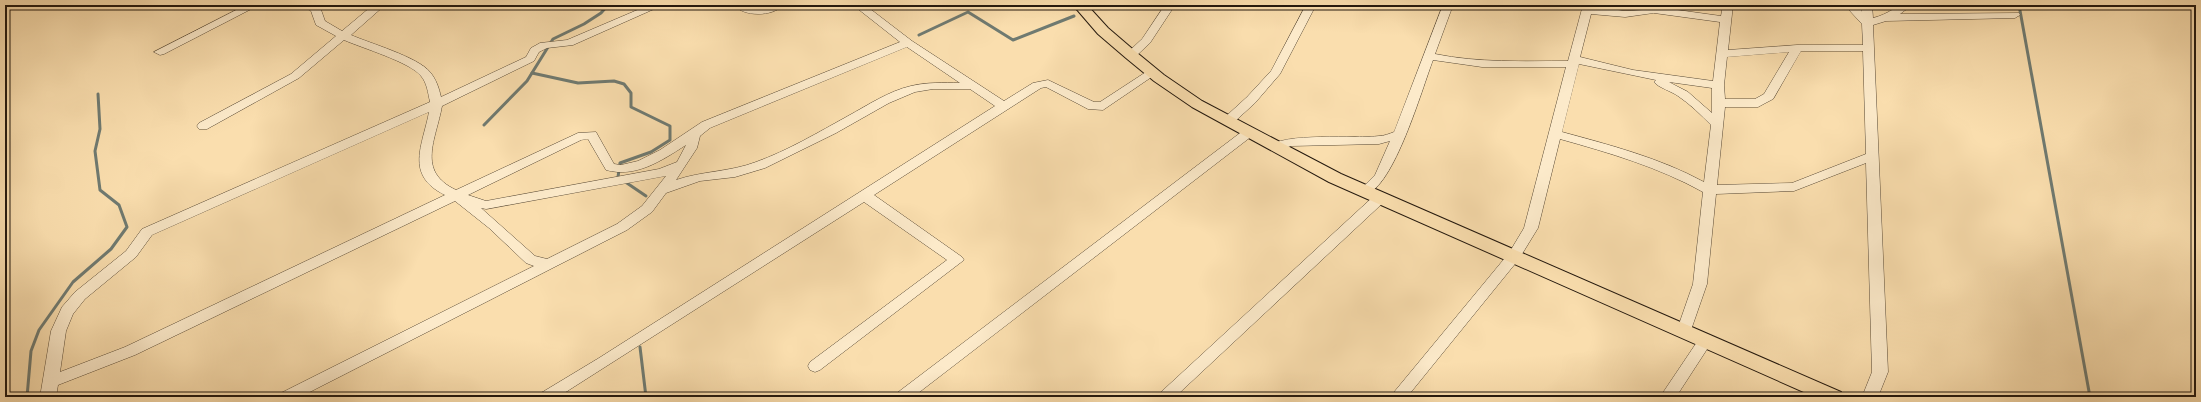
<svg xmlns="http://www.w3.org/2000/svg" width="2201" height="402" font-family="'EB Garamond',serif">
	<style>
		.lines { fill: none; stroke-linecap: round; stroke-linejoin: round }
		.stream { stroke: #6f7a71; stroke-width: 3 }
		.minor-casing { stroke: #594a36; stroke-width: 1 }
		.major-casing { stroke: #23180e; stroke-width: 2 }
		.minor { fill: #fceaca; fill-rule: evenodd }
		.major { fill: #fadeae; fill-rule: evenodd }
	</style>
	<rect width="100%" height="100%" fill="#fadeae"/>
	<filter id="stains"><feTurbulence type="fractalNoise" baseFrequency=".005" numOctaves="4"/><feColorMatrix values="0 0 0 0 .2 0 0 0 0 .09 0 0 0 0 .02 0 0 0 .5 -.17"/></filter>
	<radialGradient id="worn" r=".72"><stop offset=".6" stop-color="#630" stop-opacity="0"/><stop offset="1" stop-color="#630" stop-opacity=".3"/></radialGradient>
	<g class="lines">
		<g class="stream">
			<polyline points="2019,5 2090,397"/>
			<polyline points="919,35 968,12 1013,40 1074,16"/>
			<polyline points="532,73 578,83 614,81 624,84 631,93 631,107 670,126 670,140 651,152 620,163 618,177 646,196"/>
			<polyline points="484,125 527,81 553,39 584,24 601,13 608,5"/>
			<polyline points="640,347 646,397"/>
			<polyline points="27,397 31,351 39,330 73,282 111,249 127,227 119,205 100,190 95,151 100,129 98,94"/>
		</g>
		<defs>
			<g id="minor">
				<polygon points="246,5 259,5 164,54 160,55 154,52"/>
				<path d="M 299,5 L 320,7 L 325,21 L 342,31 L 373,5 L 385,5 L 351,35 C 369,43 418,57 430,72 C 436,79 439,88 441,97 L 526,57 L 531,48 L 540,43 L 567,40 L 649,5 L 663,5 L 573,45 L 547,48 L 539,52 L 534,61 L 442,106 C 436,140 416,171 456,190 L 578,133 L 596,132 L 614,164 L 621,165 L 638,161 L 660,150 L 702,122 L 900,42 L 853,5 L 865,5 L 912,41 L 1004,101 L 1033,83 L 1048,80 L 1094,102 L 1100,102 L 1149,70 L 1157,70 L 1159,72 L 1103,110 L 1088,109 L 1046,87 L 1041,88 L 874,195 L 962,257 L 964,260 L 820,370 L 815,372 L 810,370 L 808,366 L 810,362 L 947,260 L 864,202 L 558,397 L 538,397 L 541,393 L 599,358 L 995,106 L 970,89 L 933,89 L 915,92 L 889,103 L 836,133 L 765,168 L 735,177 L 700,181 L 666,193 L 652,212 L 627,230 L 300,397 L 278,397 L 281,393 L 534,266 L 526,263 L 489,228 L 455,201 L 135,355 L 58,385 L 56,397 L 40,397 L 51,331 L 62,307 L 75,292 L 126,251 L 142,229 L 430,102 C 428,93 427,83 421,76 C 410,62 362,48 344,40 L 299,78 L 207,129 L 199,129 L 197,126 L 199,123 L 291,74 L 336,36 L 316,25 L 311,11 ZM 907,47 L 960,83 C 943,83 927,82 911,86 C 889,91 868,105 848,116 C 819,132 787,151 756,162 C 730,172 702,171 676,180 L 697,148 L 700,136 L 710,128 ZM 429,112 C 423,145 404,175 445,195 L 125,347 L 60,372 L 66,331 L 73,314 L 85,299 L 136,257 L 152,235 ZM 588,139 L 606,170 C 636,178 661,161 686,145 L 677,162 L 659,169 L 486,201 L 468,195 L 581,140 ZM 666,176 L 642,206 L 617,224 L 547,259 L 535,256 L 481,208 L 486,209 Z"/>
				<path d="M 734,5 L 758,8 L 768,5 L 783,5 C 773,17 743,17 734,5 Z"/>
				<polygon points="1165,5 1175,5 1150,43 1135,57 1127,57 1125,55 1127,53 1142,39"/>
				<polygon points="1306,5 1316,5 1280,74 1255,103 1232,124 1224,124 1222,121 1224,118 1247,97 1271,71"/>
				<path d="M 1443,5 L 1453,5 L 1435,54 C 1479,63 1524,61 1568,61 L 1583,5 L 1625,11 L 1643,10 L 1653,5 L 1665,5 L 1663,8 L 1721,16 L 1723,5 L 1733,5 L 1728,50 L 1797,45 L 1863,45 L 1862,24 L 1850,11 L 1850,5 L 1860,5 L 1862,12 L 1862,5 L 1872,5 L 1873,18 C 1890,14 1894,5 1912,5 L 1900,14 L 2019,13 L 2020,15 L 2015,18 L 1886,21 L 1873,25 L 1888,372 L 1878,397 L 1862,397 L 1872,372 L 1866,163 L 1794,191 L 1716,194 L 1707,284 L 1691,330 L 1689,334 L 1684,335 L 1679,334 L 1677,330 L 1693,284 L 1703,192 C 1658,167 1610,153 1560,139 L 1538,228 L 1519,259 L 1407,397 L 1390,397 L 1509,253 L 1524,228 L 1566,67 L 1482,67 L 1433,60 C 1422,89 1394,187 1365,195 L 1359,191 L 1375,175 L 1390,141 L 1379,144 L 1291,146 L 1276,151 L 1270,147 C 1280,132 1359,139 1379,136 C 1384,136 1389,134 1394,132 ZM 1654,13 L 1720,22 L 1713,81 L 1633,70 L 1580,57 L 1591,14 L 1625,17 ZM 1801,51 L 1863,51 L 1866,154 L 1792,183 L 1717,185 L 1725,107 L 1758,107 L 1773,99 ZM 1789,52 L 1764,94 L 1755,99 L 1725,99 L 1724,85 L 1727,57 ZM 1579,64 L 1656,80 L 1654,82 C 1659,88 1671,91 1678,96 C 1690,104 1701,115 1711,125 L 1704,182 C 1660,158 1610,145 1562,132 ZM 1669,82 L 1712,88 L 1712,113 L 1688,92 Z"/>
				<polygon points="1248,129 1254,133 1252,136 913,397 894,397 897,393 1244,130"/>
				<polygon points="1380,194 1385,195 1386,198 1385,201 1175,397 1157,397 1160,393 1375,195"/>
				<polygon points="1706,334 1711,336 1713,340 1676,397 1660,397 1701,336"/>
			</g>
			<polygon id="major" points="1073,5 1087,5 1108,28 1136,52 1164,75 1202,101 1341,174 1841,392 1843,397 1815,397 1329,182 1192,107 1154,81 1126,58 1098,34"/>
		</defs>
		<use href="#minor" class="minor-casing"/>
		<use href="#major" class="major-casing"/>
		<use href="#minor" class="minor"/>
		<use href="#major" class="major"/>
	</g>
	<rect width="2201" height="402" fill="none" stroke="#fadeae" stroke-width="20"/>
	<rect x="6" y="6" width="2189" height="390" fill="none" stroke="#23180e" stroke-width="2"/>
	<rect x="10" y="10" width="2181" height="382" fill="none" stroke="#23180e"/>
	<rect width="100%" height="100%" filter="url(#stains)"/>
	<rect width="100%" height="100%" fill="url(#worn)"/>
</svg>
